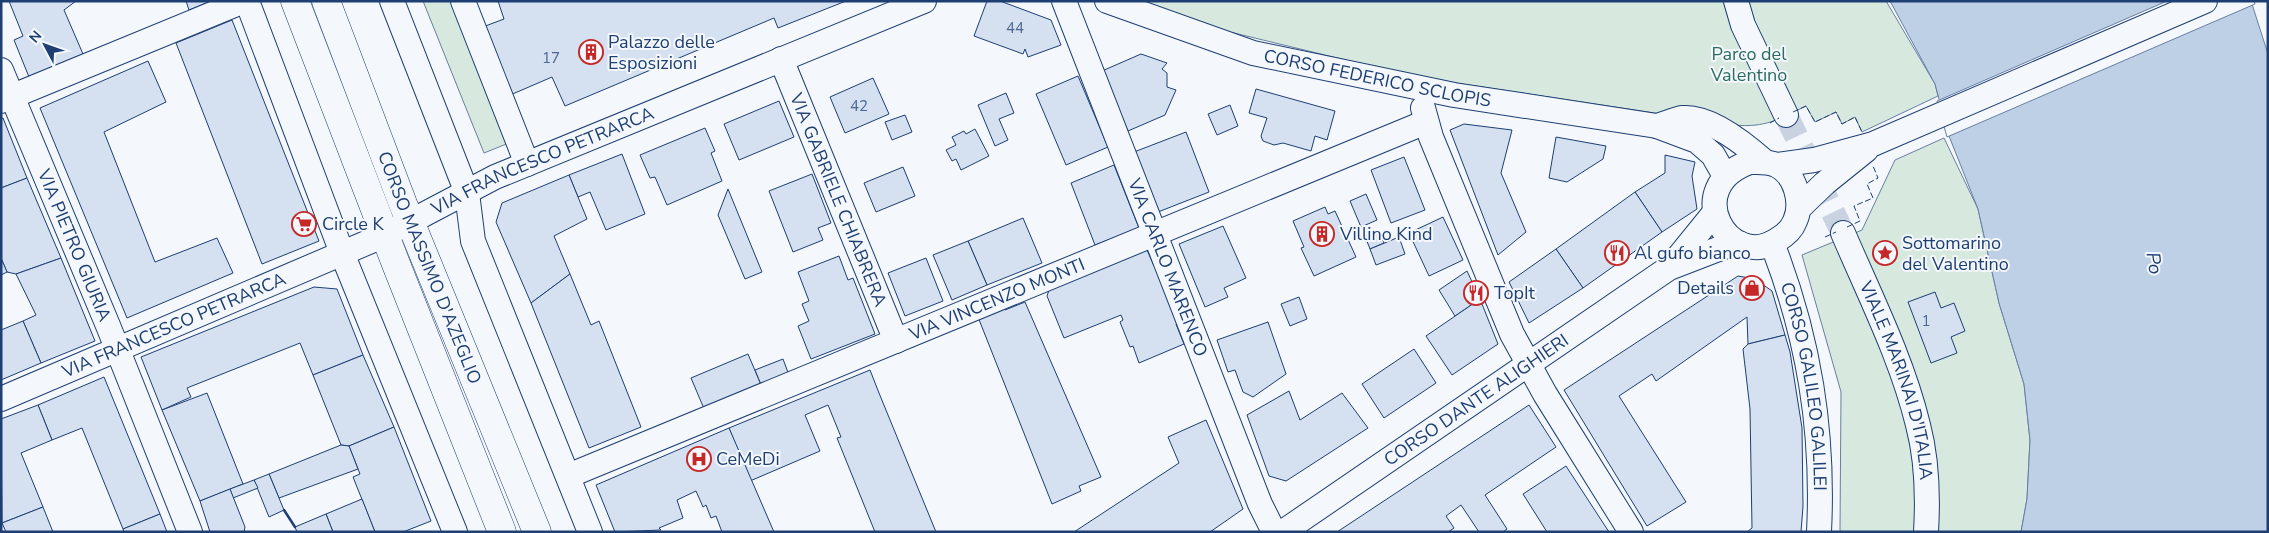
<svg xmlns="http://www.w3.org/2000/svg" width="2269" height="533" font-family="'Nunito Sans',sans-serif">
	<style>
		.green { fill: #d7e8df; stroke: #687fa3 }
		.water { fill: #bed0e5; stroke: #687fa3 }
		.pier { fill: #f4f7fb; stroke: #687fa3 }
		.building { fill: #d5e0f0; stroke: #1d3f73 }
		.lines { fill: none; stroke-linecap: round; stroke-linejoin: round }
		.minor-tunnel { stroke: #c9d2e0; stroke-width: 24; stroke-dasharray: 24 12; stroke-linecap: butt }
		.minor-casing { stroke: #1d3f73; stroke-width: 26 }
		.major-casing { stroke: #1d3f73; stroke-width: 29 }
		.minor { stroke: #f4f7fb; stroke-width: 24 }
		.major { stroke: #f4f7fb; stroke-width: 28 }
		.fence { stroke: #1d3f73; stroke-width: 1; stroke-dasharray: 6 2.5; stroke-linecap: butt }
		.wall { stroke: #1d3f73; stroke-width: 2.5 }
		.labels { text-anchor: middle; stroke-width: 4; stroke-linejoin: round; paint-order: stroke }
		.number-label { font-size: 15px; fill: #4b6792 }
		.poi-label { font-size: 18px; fill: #1d3f73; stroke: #f4f7fb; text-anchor: start }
		.park-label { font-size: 18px; fill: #2c6c60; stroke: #f4f7fb }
		.street-label { font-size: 18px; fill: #1d3f73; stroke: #f4f7fb }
		.water-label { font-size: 19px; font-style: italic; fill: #1d3f73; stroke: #f4f7fb }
	</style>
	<rect width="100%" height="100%" fill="#f4f7fb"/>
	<g class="green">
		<polygon points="423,1 451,1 509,143 484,153"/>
		<path d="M 1128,1 L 1886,1 L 1935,84 L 1938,96 L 1862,132 L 1855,117 L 1842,124 L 1836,112 L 1815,122 L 1806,106 C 1779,119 1766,128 1734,125 L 1416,77 L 1205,26 Z"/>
		<polygon points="1944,138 1978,209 1999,303 2024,384 2030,440 2027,499 2021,532 1840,532 1841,392 1802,255 1862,230 1895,160"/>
	</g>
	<polygon class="water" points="1890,1 2251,1 2268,54 2268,532 2021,532 2027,499 2030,440 2024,384 1999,303 1978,209 1949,136 1935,84"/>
	<polygon class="pier" points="2167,1 2254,1 2255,4 1947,137 1937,101"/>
	<g class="building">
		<polygon points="9,1 76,1 64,10 83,54 29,77 14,40 23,36"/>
		<polygon points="186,1 211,1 189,10"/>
		<polygon points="498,1 846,1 778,28 774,18 565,106 552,77 508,96 480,28 504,19"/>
		<polygon points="987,1 1000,1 1051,20 1061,45 1028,57 1025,49 1023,54 974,36"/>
		<polygon points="232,20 319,241 262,264 176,43"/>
		<polygon points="1141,54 1167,63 1162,69 1167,73 1167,87 1176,90 1165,115 1128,131 1102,71"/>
		<polygon points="148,61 166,102 104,132 155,262 217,238 233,273 127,318 40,108"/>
		<polygon points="1078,76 1108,147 1066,165 1036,94"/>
		<polygon points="873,78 889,114 845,133 830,97"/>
		<polygon points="1256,89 1335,111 1327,140 1315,136 1311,151 1283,143 1274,145 1263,141 1261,136 1267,118 1249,113"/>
		<polygon points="1006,93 1014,113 999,119 1008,140 995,146 978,105"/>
		<polygon points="779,101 794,137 739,160 724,124"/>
		<polygon points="1230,105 1238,126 1217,135 1208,114"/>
		<polygon points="905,115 912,132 892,140 885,122"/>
		<polygon points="3,118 27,178 1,188 1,119"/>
		<polygon points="1464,124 1512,130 1501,173 1526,232 1498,255 1450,130"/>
		<polygon points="705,128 715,151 711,153 722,181 667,205 655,177 650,178 640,155"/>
		<polygon points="975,129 989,156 961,170 956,159 952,161 946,150 956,145 952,137 964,131 966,134"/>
		<polygon points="1186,132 1209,192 1158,212 1134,152"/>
		<polygon points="1556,137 1606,146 1603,159 1567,182 1549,178"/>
		<polygon points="622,154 645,214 606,230 590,192 578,197 569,175"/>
		<polygon points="1665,155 1695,162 1692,176 1697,209 1662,232 1635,192 1665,173"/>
		<polygon points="1404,157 1425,210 1391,223 1371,170"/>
		<polygon points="1114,165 1139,228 1095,245 1071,183"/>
		<polygon points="903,167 915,196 876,212 864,183"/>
		<polygon points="812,174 831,223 818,228 823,240 793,252 769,191"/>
		<polygon points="569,175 587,219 554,236 570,274 531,303 496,222 502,203"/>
		<polygon points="27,178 61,258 16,274 7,272 1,258 1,188"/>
		<polygon points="728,189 762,272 745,279 718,215"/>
		<polygon points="1635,192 1662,232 1583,288 1556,249"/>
		<polygon points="1366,194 1377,220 1361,227 1350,201"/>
		<polygon points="1325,207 1328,214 1335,211 1356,257 1314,276 1301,248 1304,247 1293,221"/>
		<polygon points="1443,217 1463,260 1429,276 1409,233"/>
		<polygon points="1023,218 1042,263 987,285 968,241"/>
		<polygon points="1223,226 1246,278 1224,288 1228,297 1205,307 1179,244"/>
		<polygon points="1379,231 1384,243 1370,249 1365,236"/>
		<polygon points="1399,237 1405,254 1376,265 1370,249"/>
		<polygon points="968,241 987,285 952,300 933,255"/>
		<polygon points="1556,249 1583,288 1529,323 1509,282"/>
		<polygon points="1147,250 1154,266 1156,265 1180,323 1176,324 1184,344 1139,363 1133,346 1130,347 1120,322 1123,320 1121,315 1064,338 1047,296 1049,290"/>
		<polygon points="839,256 848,280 853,278 875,334 811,359 798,326 809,321 802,304 809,301 798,272"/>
		<polygon points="1,258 7,272 1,275"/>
		<polygon points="61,258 95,341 41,363 23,321 36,315 16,274"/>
		<polygon points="926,258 943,301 905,316 888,273"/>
		<polygon points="1467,271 1480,299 1455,316 1439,290"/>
		<polygon points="570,274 591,325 599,321 641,427 589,448 531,303"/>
		<polygon points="1738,276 1755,279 1772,291 1785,335 1748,344 1747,317 1656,381 1652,374 1619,396 1686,502 1647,526 1564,390"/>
		<polygon points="314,287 337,289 363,355 313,375 300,343 187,388 191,397 162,410 141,357"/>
		<polygon points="1935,292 1941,308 1954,303 1965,331 1951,337 1957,353 1931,363 1908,302"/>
		<polygon points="1299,297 1307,319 1290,326 1281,304"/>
		<polygon points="1480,299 1498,344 1452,375 1426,336"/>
		<polygon points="1025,302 1101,477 1079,486 1081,491 1052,504 978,317 1003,307 1005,310"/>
		<polygon points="23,321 41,363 1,380 1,330"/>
		<polygon points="1268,322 1286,374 1253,397 1243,392 1235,370 1228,372 1217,340"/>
		<polygon points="1785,335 1790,352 1802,428 1803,506 1801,532 1747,532 1752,528 1750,409 1743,349 1748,344"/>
		<polygon points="1414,349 1436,383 1384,418 1362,384"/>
		<polygon points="748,354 762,387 705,411 691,378"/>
		<polygon points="363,355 394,427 349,446 341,445 313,375"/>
		<polygon points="783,359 789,375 762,387 755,370"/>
		<polygon points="870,370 879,393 936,532 875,532 837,438 841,437 828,405 805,415 820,451 750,481 729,428"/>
		<polygon points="104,377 160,514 123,529 82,428 52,440 38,405"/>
		<polygon points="1289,391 1300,420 1342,393 1368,428 1286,481 1269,476 1247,415"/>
		<polygon points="207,393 243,484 200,501 162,410"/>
		<polygon points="38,405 52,440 21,453 43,507 2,523 1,419"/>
		<polygon points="1529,405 1556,447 1485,495 1507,529 1503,532 1479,532 1461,505 1446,516 1454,528 1448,532 1337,532"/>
		<polygon points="1206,420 1243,509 1210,532 1074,532 1179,463 1168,437"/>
		<polygon points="394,427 431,521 403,532 375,532 353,477 360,474 349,446"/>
		<polygon points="729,428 774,532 722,532 716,516 711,518 706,505 703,507 696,491 677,500 683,518 659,528 661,530 615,532 596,485"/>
		<polygon points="341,445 349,446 358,469 279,498 269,474"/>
		<polygon points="1566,466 1609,532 1547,532 1523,494"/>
		<polygon points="269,474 284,510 269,517 254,480"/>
		<polygon points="254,480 258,488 233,498 230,489"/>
		<polygon points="230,489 245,527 244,532 210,532 200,501"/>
		<polygon points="362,499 375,532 333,532 326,514"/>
		<polygon points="43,507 53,532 6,532 2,523"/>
		<polygon points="160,514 167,532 124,532 123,529"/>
		<polygon points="326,514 333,532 297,532 295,527"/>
	</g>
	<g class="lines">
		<polyline class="minor-tunnel" points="1786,115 1843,233"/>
		<defs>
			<g id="minor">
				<polyline points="247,1 342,253 455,532"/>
				<polyline points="392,1 467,193 473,241 590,532"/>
				<polyline points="463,1 527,164"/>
				<path id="s1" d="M 1064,1 L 1260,504 L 1274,532"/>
				<path id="s2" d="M 1107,1 L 1253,53 L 1454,95 L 1657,126 L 1697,141 L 1713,155 L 1725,176"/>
				<polyline points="1736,1 1743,25 1786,115"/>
				<path id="s3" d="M 781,59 L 896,341"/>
				<path id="s4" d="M 1,70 L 109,328 L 190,532"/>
				<polyline points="1,101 244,1"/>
				<polyline points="1423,108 1431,137 1512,334 1545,394 1631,532"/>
				<path d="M 1657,126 C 1665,124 1675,119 1683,118 C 1710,116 1746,145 1765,162"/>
				<path d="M 1750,162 C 1758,162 1768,161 1776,165 C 1796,174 1803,203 1795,221 C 1792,229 1784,236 1777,240 C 1729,272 1679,187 1750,162 Z"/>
				<polyline points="1777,165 1814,160 1873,144 2205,1"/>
				<polyline points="1799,208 1825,183 1866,150"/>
				<path id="s5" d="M 1843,233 C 1870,296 1902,359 1918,425 C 1927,459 1928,498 1926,532"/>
				<path id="s6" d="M 1772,243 C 1809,338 1824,431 1819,532"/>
				<polyline points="1672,265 1715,212"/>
				<path id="s7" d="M 1,399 L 385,235 L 495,177 L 924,1"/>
				<path id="s8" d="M 568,476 L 1426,122"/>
				<path id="s9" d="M 1283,532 L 1669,268 L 1726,246 L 1741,244"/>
			</g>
			<g id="major">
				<polyline points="295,1 396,264 502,532"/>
				<path id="s10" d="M 326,1 L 403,204 L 537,532"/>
			</g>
		</defs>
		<use href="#minor" class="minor-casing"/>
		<use href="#major" class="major-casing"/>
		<use href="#minor" class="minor"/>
		<use href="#major" class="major"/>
		<g class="fence">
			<polyline points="1793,112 1806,106 1815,122 1836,112 1842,124 1855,117 1862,132"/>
			<polyline points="1770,123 1779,118"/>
			<polyline points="1847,227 1860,221 1854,206 1873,198 1867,184 1878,178 1873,166"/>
			<polyline points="1825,237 1836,232"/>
		</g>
		<polyline class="wall" points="284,510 295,527"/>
	</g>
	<defs>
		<symbol id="building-ring" viewBox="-11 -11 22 22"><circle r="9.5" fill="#f4f7fb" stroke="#c62828" stroke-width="1.5"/><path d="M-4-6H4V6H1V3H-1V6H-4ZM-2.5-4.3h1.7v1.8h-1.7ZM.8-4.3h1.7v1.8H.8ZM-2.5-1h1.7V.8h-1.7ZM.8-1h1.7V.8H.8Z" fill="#c62828"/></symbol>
		<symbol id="supermarket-ring" viewBox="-11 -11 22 22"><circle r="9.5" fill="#f4f7fb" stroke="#c62828" stroke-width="1.5"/><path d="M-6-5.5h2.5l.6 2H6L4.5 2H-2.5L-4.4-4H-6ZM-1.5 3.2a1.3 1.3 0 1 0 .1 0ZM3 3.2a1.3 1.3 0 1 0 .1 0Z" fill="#c62828"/></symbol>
		<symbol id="restaurant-ring" viewBox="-11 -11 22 22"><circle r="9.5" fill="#f4f7fb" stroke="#c62828" stroke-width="1.5"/><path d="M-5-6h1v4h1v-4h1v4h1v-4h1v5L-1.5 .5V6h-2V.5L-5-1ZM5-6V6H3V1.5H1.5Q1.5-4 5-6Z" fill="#c62828"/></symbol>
		<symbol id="sight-ring" viewBox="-11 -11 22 22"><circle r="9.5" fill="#f4f7fb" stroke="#c62828" stroke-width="1.5"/><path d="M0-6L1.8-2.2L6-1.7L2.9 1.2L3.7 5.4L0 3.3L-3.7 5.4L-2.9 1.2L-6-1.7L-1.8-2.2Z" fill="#c62828"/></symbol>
		<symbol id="shop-ring" viewBox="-11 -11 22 22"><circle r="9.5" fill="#f4f7fb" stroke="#c62828" stroke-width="1.5"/><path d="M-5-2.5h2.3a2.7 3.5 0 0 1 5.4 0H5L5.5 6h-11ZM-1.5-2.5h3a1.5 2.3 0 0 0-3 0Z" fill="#c62828"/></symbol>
		<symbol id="hospital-ring" viewBox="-11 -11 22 22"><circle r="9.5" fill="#f4f7fb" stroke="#c62828" stroke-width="1.5"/><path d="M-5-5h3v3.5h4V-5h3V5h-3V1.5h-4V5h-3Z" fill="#c62828"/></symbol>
	</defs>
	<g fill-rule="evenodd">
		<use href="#building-ring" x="577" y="38" width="28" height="28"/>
		<use href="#supermarket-ring" x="290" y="210" width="28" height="28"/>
		<use href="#building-ring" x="1308" y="220" width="28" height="28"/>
		<use href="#restaurant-ring" x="1603" y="239" width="28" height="28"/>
		<use href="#sight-ring" x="1871" y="239" width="28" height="28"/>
		<use href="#shop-ring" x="1738" y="274" width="28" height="28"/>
		<use href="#restaurant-ring" x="1462" y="279" width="28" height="28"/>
		<use href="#hospital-ring" x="685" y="445" width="28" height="28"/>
	</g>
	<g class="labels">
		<g class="number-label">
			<text x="1015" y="33">44</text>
			<text x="551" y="63">17</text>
			<text x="859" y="111">42</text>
			<text x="1926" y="326">1</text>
		</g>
		<g class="poi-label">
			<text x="608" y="48">Palazzo delle<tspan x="608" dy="21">Esposizioni</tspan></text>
			<text x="322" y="230">Circle K</text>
			<text x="1340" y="240">Villino Kind</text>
			<text x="1902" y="249">Sottomarino<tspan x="1902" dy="21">del Valentino</tspan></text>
			<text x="1634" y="259">Al gufo bianco</text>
			<text x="1734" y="294" text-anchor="end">Details</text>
			<text x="1494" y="299">TopIt</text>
			<text x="716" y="465">CeMeDi</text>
		</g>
		<g class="park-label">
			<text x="1749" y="60">Parco del<tspan x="1749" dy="21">Valentino</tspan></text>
		</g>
		<g class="street-label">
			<text dy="6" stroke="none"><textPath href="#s2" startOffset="282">CORSO FEDERICO SCLOPIS</textPath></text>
			<text dy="6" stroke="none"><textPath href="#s7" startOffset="592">VIA FRANCESCO PETRARCA</textPath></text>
			<text dy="6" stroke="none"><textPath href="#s3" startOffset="152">VIA GABRIELE CHIABRERA</textPath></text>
			<text dy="6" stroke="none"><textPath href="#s4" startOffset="190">VIA PIETRO GIURIA</textPath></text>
			<text dy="6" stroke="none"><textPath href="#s10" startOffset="286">CORSO MASSIMO D'AZEGLIO</textPath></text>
			<text dy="6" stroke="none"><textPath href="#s1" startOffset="286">VIA CARLO MARENCO</textPath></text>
			<text dy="6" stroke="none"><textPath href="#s8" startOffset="464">VIA VINCENZO MONTI</textPath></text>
			<text dy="6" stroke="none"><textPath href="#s7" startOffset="188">VIA FRANCESCO PETRARCA</textPath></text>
			<text dy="6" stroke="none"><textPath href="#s5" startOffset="158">VIALE MARINAI D'ITALIA</textPath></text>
			<text dy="6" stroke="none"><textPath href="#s6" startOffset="148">CORSO GALILEO GALILEI</textPath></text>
			<text dy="6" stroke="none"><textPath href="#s9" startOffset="234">CORSO DANTE ALIGHIERI</textPath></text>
		</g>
		<g class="water-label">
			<text transform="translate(2155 263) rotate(82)" y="7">Po</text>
		</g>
	</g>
	<rect width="2269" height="533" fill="none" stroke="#1d3f73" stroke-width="5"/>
	<g transform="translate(45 45) rotate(311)" stroke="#f4f7fb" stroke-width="4" paint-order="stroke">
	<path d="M0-4L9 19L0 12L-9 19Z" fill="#1d3f73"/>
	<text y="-8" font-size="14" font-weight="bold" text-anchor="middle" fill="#1d3f73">N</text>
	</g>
</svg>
